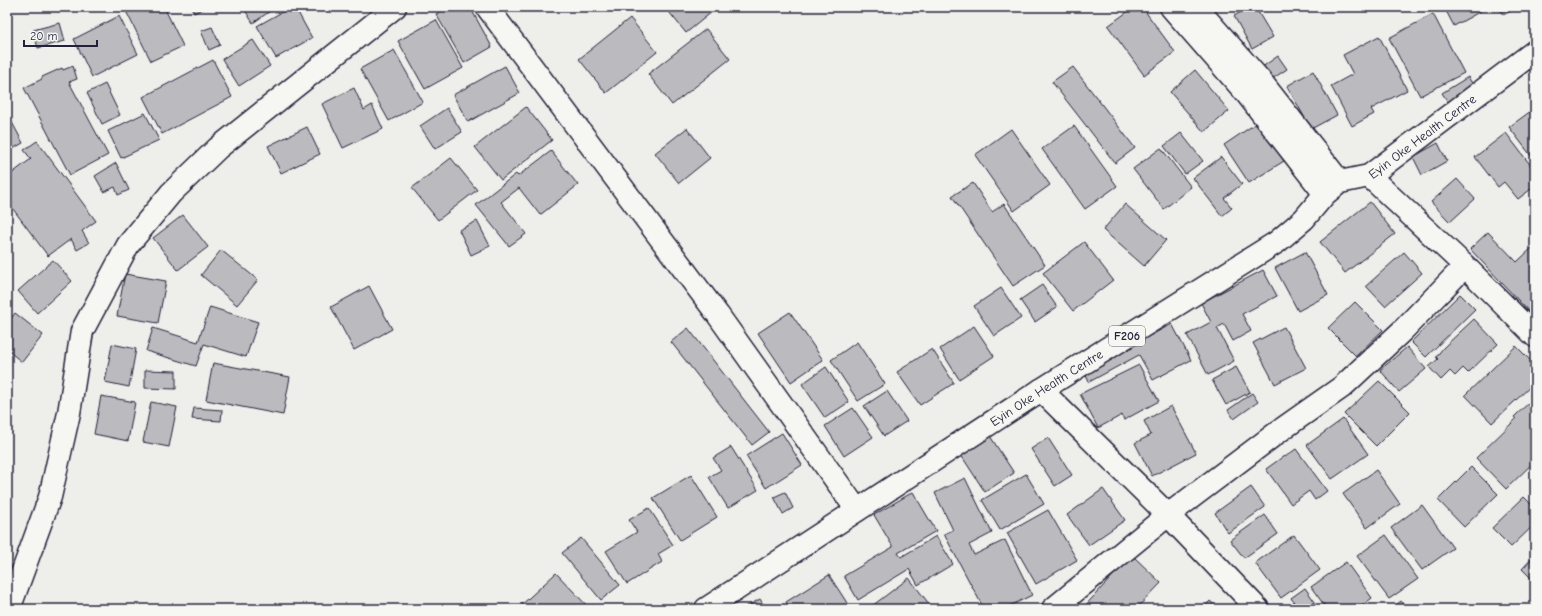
<svg xmlns="http://www.w3.org/2000/svg" width="1542" height="616" font-family="'Comic Neue',sans-serif">
	<style>
		.building { fill: #bbbbbf; stroke: #22223b }
		.lines { fill: none; stroke-linecap: round; stroke-linejoin: round }
		.street-casing { stroke: #22223b; stroke-width: 25 }
		.primary-casing { stroke: #22223b; stroke-width: 25 }
		.street { stroke: #f6f6f2; stroke-width: 22 }
		.primary { stroke: #f6f6f2; stroke-width: 22 }
		.labels { text-anchor: middle; stroke-width: 3.5; stroke-linejoin: round; paint-order: stroke }
		.shield { fill: #f6f6f2; stroke: #626272; stroke-width: 1 }
		.shield-label { font-size: 12px; font-weight: bold; fill: #22223b }
		.street-label { font-size: 13px; fill: #22223b; stroke: #f6f6f2 }
	</style>
	<rect width="100%" height="100%" fill="#eeeeeb"/>
	<filter id="ink" filterUnits="userSpaceOnUse"><feTurbulence type="fractalNoise" baseFrequency=".025" numOctaves="2"/><feDisplacementMap in="SourceGraphic" scale="8" xChannelSelector="R" yChannelSelector="G"/><feConvolveMatrix kernelMatrix="1 2 1 2 8 2 1 2 1" color-interpolation-filters="sRGB"/></filter>
	<g filter="url(#ink)">
		<g class="building">
			<polygon points="124,7 164,7 183,46 151,61"/>
			<polygon points="191,7 207,7 194,13"/>
			<polygon points="243,7 276,7 253,23"/>
			<polygon points="291,7 295,7 312,38 276,58 257,26"/>
			<polygon points="448,7 470,7 492,47 464,63 436,14"/>
			<polygon points="665,7 718,7 686,33"/>
			<polygon points="1134,7 1142,7 1175,52 1144,75 1108,26"/>
			<polygon points="1250,7 1255,7 1273,37 1252,49 1234,16"/>
			<polygon points="1444,7 1478,7 1481,11 1454,26"/>
			<polygon points="1499,7 1519,7 1503,15"/>
			<polygon points="1433,14 1464,73 1420,96 1389,38"/>
			<polygon points="119,16 138,54 92,77 74,39"/>
			<polygon points="630,18 657,52 606,93 579,59"/>
			<polygon points="436,20 463,68 425,89 398,41"/>
			<polygon points="60,23 65,41 38,48 33,30"/>
			<polygon points="212,27 220,45 209,50 201,31"/>
			<polygon points="706,29 730,59 672,105 648,74"/>
			<polygon points="1379,36 1407,90 1371,109 1374,114 1352,126 1331,86 1353,74 1343,55"/>
			<polygon points="253,40 270,66 239,86 222,59"/>
			<polygon points="394,50 423,102 389,121 360,69"/>
			<polygon points="1278,56 1287,69 1266,83 1258,70"/>
			<polygon points="213,60 232,97 162,134 143,97"/>
			<polygon points="73,66 77,79 69,82 108,155 70,175 24,88 42,79 42,77 62,68 63,70"/>
			<polygon points="505,66 520,93 468,122 453,95"/>
			<polygon points="1073,67 1135,148 1115,163 1052,82"/>
			<polygon points="1195,70 1229,111 1204,132 1170,92"/>
			<polygon points="1313,71 1337,115 1311,129 1287,86"/>
			<polygon points="1468,77 1474,86 1448,102 1442,93"/>
			<polygon points="105,84 120,115 102,124 87,93"/>
			<polygon points="354,88 364,110 372,105 383,129 343,148 322,104"/>
			<polygon points="526,107 552,140 501,180 475,147"/>
			<polygon points="447,108 462,132 435,149 420,126"/>
			<polygon points="1535,108 1535,155 1532,157 1509,127"/>
			<polygon points="7,113 23,143 7,152"/>
			<polygon points="145,113 159,140 121,158 108,131"/>
			<polygon points="1258,122 1284,161 1249,183 1224,145"/>
			<polygon points="1074,126 1117,186 1085,209 1042,149"/>
			<polygon points="307,127 320,154 281,173 268,146"/>
			<polygon points="687,128 710,158 679,183 655,153"/>
			<polygon points="1011,129 1050,185 1014,211 975,155"/>
			<polygon points="1181,133 1203,161 1185,174 1164,146"/>
			<polygon points="1506,133 1535,171 1535,186 1518,199 1504,182 1498,187 1475,157"/>
			<polygon points="37,141 96,221 82,231 89,243 77,250 71,239 48,256 7,201 7,177 31,159 24,150"/>
			<polygon points="1438,143 1447,161 1422,175 1413,157"/>
			<polygon points="1161,148 1191,187 1164,209 1133,169"/>
			<polygon points="551,151 578,185 540,215 519,188 501,202 526,234 509,246 476,205 516,174 518,176"/>
			<polygon points="1221,157 1242,184 1224,198 1232,208 1222,216 1193,178"/>
			<polygon points="451,158 477,190 438,220 412,188"/>
			<polygon points="116,163 129,190 118,195 115,187 104,192 95,176"/>
			<polygon points="1457,179 1475,199 1450,222 1431,202"/>
			<polygon points="973,183 992,212 1004,204 1045,265 1013,286 952,196"/>
			<polygon points="1370,202 1395,234 1345,273 1320,242"/>
			<polygon points="1125,204 1166,240 1144,266 1103,230"/>
			<polygon points="183,215 208,247 178,270 153,238"/>
			<polygon points="477,221 490,246 471,255 459,230"/>
			<polygon points="1488,232 1517,262 1535,245 1535,318 1470,249"/>
			<polygon points="1084,242 1113,280 1073,311 1043,273"/>
			<polygon points="221,250 258,280 237,305 201,275"/>
			<polygon points="1305,252 1328,295 1298,311 1275,268"/>
			<polygon points="1404,252 1422,273 1385,306 1366,286"/>
			<polygon points="53,260 72,281 37,313 18,291"/>
			<polygon points="1263,270 1277,296 1242,314 1251,331 1233,341 1224,324 1217,328 1234,361 1208,375 1187,335 1211,322 1201,303"/>
			<polygon points="125,274 166,281 158,323 117,316"/>
			<polygon points="1042,285 1057,307 1035,322 1020,300"/>
			<polygon points="369,286 392,329 354,350 331,307"/>
			<polygon points="1001,288 1021,318 994,336 974,306"/>
			<polygon points="1460,294 1475,309 1426,357 1411,342"/>
			<polygon points="1355,302 1383,330 1356,356 1328,328"/>
			<polygon points="210,307 258,322 246,357 204,344 196,366 146,351 153,328 198,342"/>
			<polygon points="790,312 823,360 791,382 758,333"/>
			<polygon points="15,313 43,335 22,362 7,350 7,324"/>
			<polygon points="1474,319 1498,344 1468,373 1463,368 1455,376 1450,371 1441,380 1429,367 1438,359 1436,357 1443,348"/>
			<polygon points="1172,324 1191,360 1153,380 1139,355 1089,382 1083,369 1134,344"/>
			<polygon points="974,326 994,356 959,379 940,349"/>
			<polygon points="1284,327 1306,368 1275,384 1253,343"/>
			<polygon points="688,328 769,432 752,445 671,342"/>
			<polygon points="857,342 885,384 858,401 831,360"/>
			<polygon points="112,344 136,349 129,387 105,382"/>
			<polygon points="1516,346 1535,365 1535,382 1492,423 1465,395"/>
			<polygon points="1407,347 1426,369 1399,392 1380,370"/>
			<polygon points="932,349 954,383 920,405 897,372"/>
			<polygon points="213,363 290,377 283,415 206,400"/>
			<polygon points="1139,365 1159,401 1124,420 1122,415 1098,428 1080,394"/>
			<polygon points="826,367 849,402 825,418 802,384"/>
			<polygon points="1236,367 1250,392 1226,405 1212,380"/>
			<polygon points="145,370 176,371 176,389 145,388"/>
			<polygon points="1379,381 1410,412 1376,446 1344,414"/>
			<polygon points="887,391 907,421 884,436 864,406"/>
			<polygon points="1252,393 1258,402 1234,419 1228,410"/>
			<polygon points="101,396 135,402 128,441 94,434"/>
			<polygon points="1535,397 1535,461 1506,489 1476,458 1516,419 1514,417"/>
			<polygon points="151,402 177,407 169,447 143,442"/>
			<polygon points="1171,406 1196,453 1152,476 1135,443 1151,435 1144,421"/>
			<polygon points="194,408 222,410 221,421 192,419"/>
			<polygon points="853,408 873,437 844,456 825,426"/>
			<polygon points="1343,419 1368,454 1332,479 1307,445"/>
			<polygon points="782,433 802,465 766,488 746,456"/>
			<polygon points="990,436 1014,473 985,492 961,455"/>
			<polygon points="1048,438 1072,475 1055,486 1031,449"/>
			<polygon points="731,447 758,490 728,508 709,477 721,470 713,458"/>
			<polygon points="1296,449 1327,491 1315,500 1309,491 1291,504 1266,469 1284,456 1285,457"/>
			<polygon points="1471,467 1498,494 1464,527 1438,500"/>
			<polygon points="1376,470 1400,504 1367,528 1343,494"/>
			<polygon points="1026,474 1044,504 1000,530 982,500"/>
			<polygon points="691,475 717,517 680,540 653,498"/>
			<polygon points="965,478 992,533 969,545 974,555 1005,540 1032,595 1004,609 984,609 944,534 953,530 935,493"/>
			<polygon points="1251,487 1265,507 1228,533 1215,513"/>
			<polygon points="1103,489 1125,520 1089,545 1067,515"/>
			<polygon points="785,492 793,508 783,514 774,497"/>
			<polygon points="913,492 936,531 898,553 901,557 936,536 953,564 918,585 909,569 858,600 844,576 893,547 874,515"/>
			<polygon points="1524,497 1535,508 1535,524 1511,547 1492,528"/>
			<polygon points="1422,505 1453,548 1422,570 1391,528"/>
			<polygon points="649,508 673,545 658,554 662,562 627,584 606,551 637,532 629,520"/>
			<polygon points="1048,510 1077,560 1036,584 1007,533"/>
			<polygon points="1265,515 1278,534 1244,558 1230,540"/>
			<polygon points="1294,535 1320,570 1281,598 1255,563"/>
			<polygon points="1386,535 1418,579 1389,599 1357,556"/>
			<polygon points="581,538 620,585 601,600 562,553"/>
			<polygon points="1132,555 1161,583 1136,609 1082,609"/>
			<polygon points="1535,555 1535,582 1522,569"/>
			<polygon points="1346,562 1372,598 1358,609 1327,609 1311,587"/>
			<polygon points="556,573 590,609 517,609"/>
			<polygon points="829,575 849,606 844,609 790,609 786,602"/>
			<polygon points="909,578 933,609 874,609 872,606"/>
			<polygon points="1305,588 1315,602 1305,609 1299,609 1291,598"/>
			<polygon points="760,599 766,609 742,609"/>
			<polygon points="1210,601 1219,609 1202,609"/>
			<polygon points="1401,601 1406,609 1391,609"/>
		</g>
		<g class="lines">
			<defs>
				<g id="street">
					<polyline points="487,7 718,315 857,510"/>
					<polyline points="1171,7 1247,94 1325,194"/>
					<polyline points="1196,7 1260,80 1340,182"/>
					<polyline points="1369,176 1465,266 1535,336"/>
					<polyline points="1041,390 1168,515 1258,609"/>
					<polyline points="9,609 50,497 69,413 82,331 128,245 171,193 218,148 395,7"/>
					<polyline points="1053,609 1168,515 1278,432 1342,387 1402,331 1465,266"/>
				</g>
				<g id="primary">
					<path id="s1" d="M 706,609 L 1041,390 L 1277,242 L 1304,219 L 1325,194 L 1340,182 L 1369,176 L 1535,51"/>
				</g>
			</defs>
			<use href="#street" class="street-casing"/>
			<use href="#primary" class="primary-casing"/>
			<use href="#street" class="street"/>
			<use href="#primary" class="primary"/>
		</g>
	</g>
	<g class="labels">
		<rect class="shield" x="1109" y="326" width="36" height="20" rx="3"/>
		<g class="shield-label">
			<text x="1127" y="340">F206</text>
		</g>
		<g class="street-label">
			<text dy="5" stroke="none"><textPath href="#s1" startOffset="862">Eyin Oke Health Centre</textPath></text>
			<text dy="5" stroke="none"><textPath href="#s1" startOffset="406">Eyin Oke Health Centre</textPath></text>
		</g>
	</g>
	<rect width="1542" height="616" fill="none" stroke="#f6f6f2" stroke-width="24"/>
	<rect x="12" y="12" width="1518" height="592" fill="none" stroke="#22223b" stroke-width="1.5" filter="url(#ink)"/>
	<path d="M24 40v6h73v-6" fill="none" stroke="#22223b" stroke-width="2"/>
	<text x="30" y="40" font-size="12" fill="#22223b" stroke="#f6f6f2" stroke-width="3" paint-order="stroke">20 m</text>
</svg>
